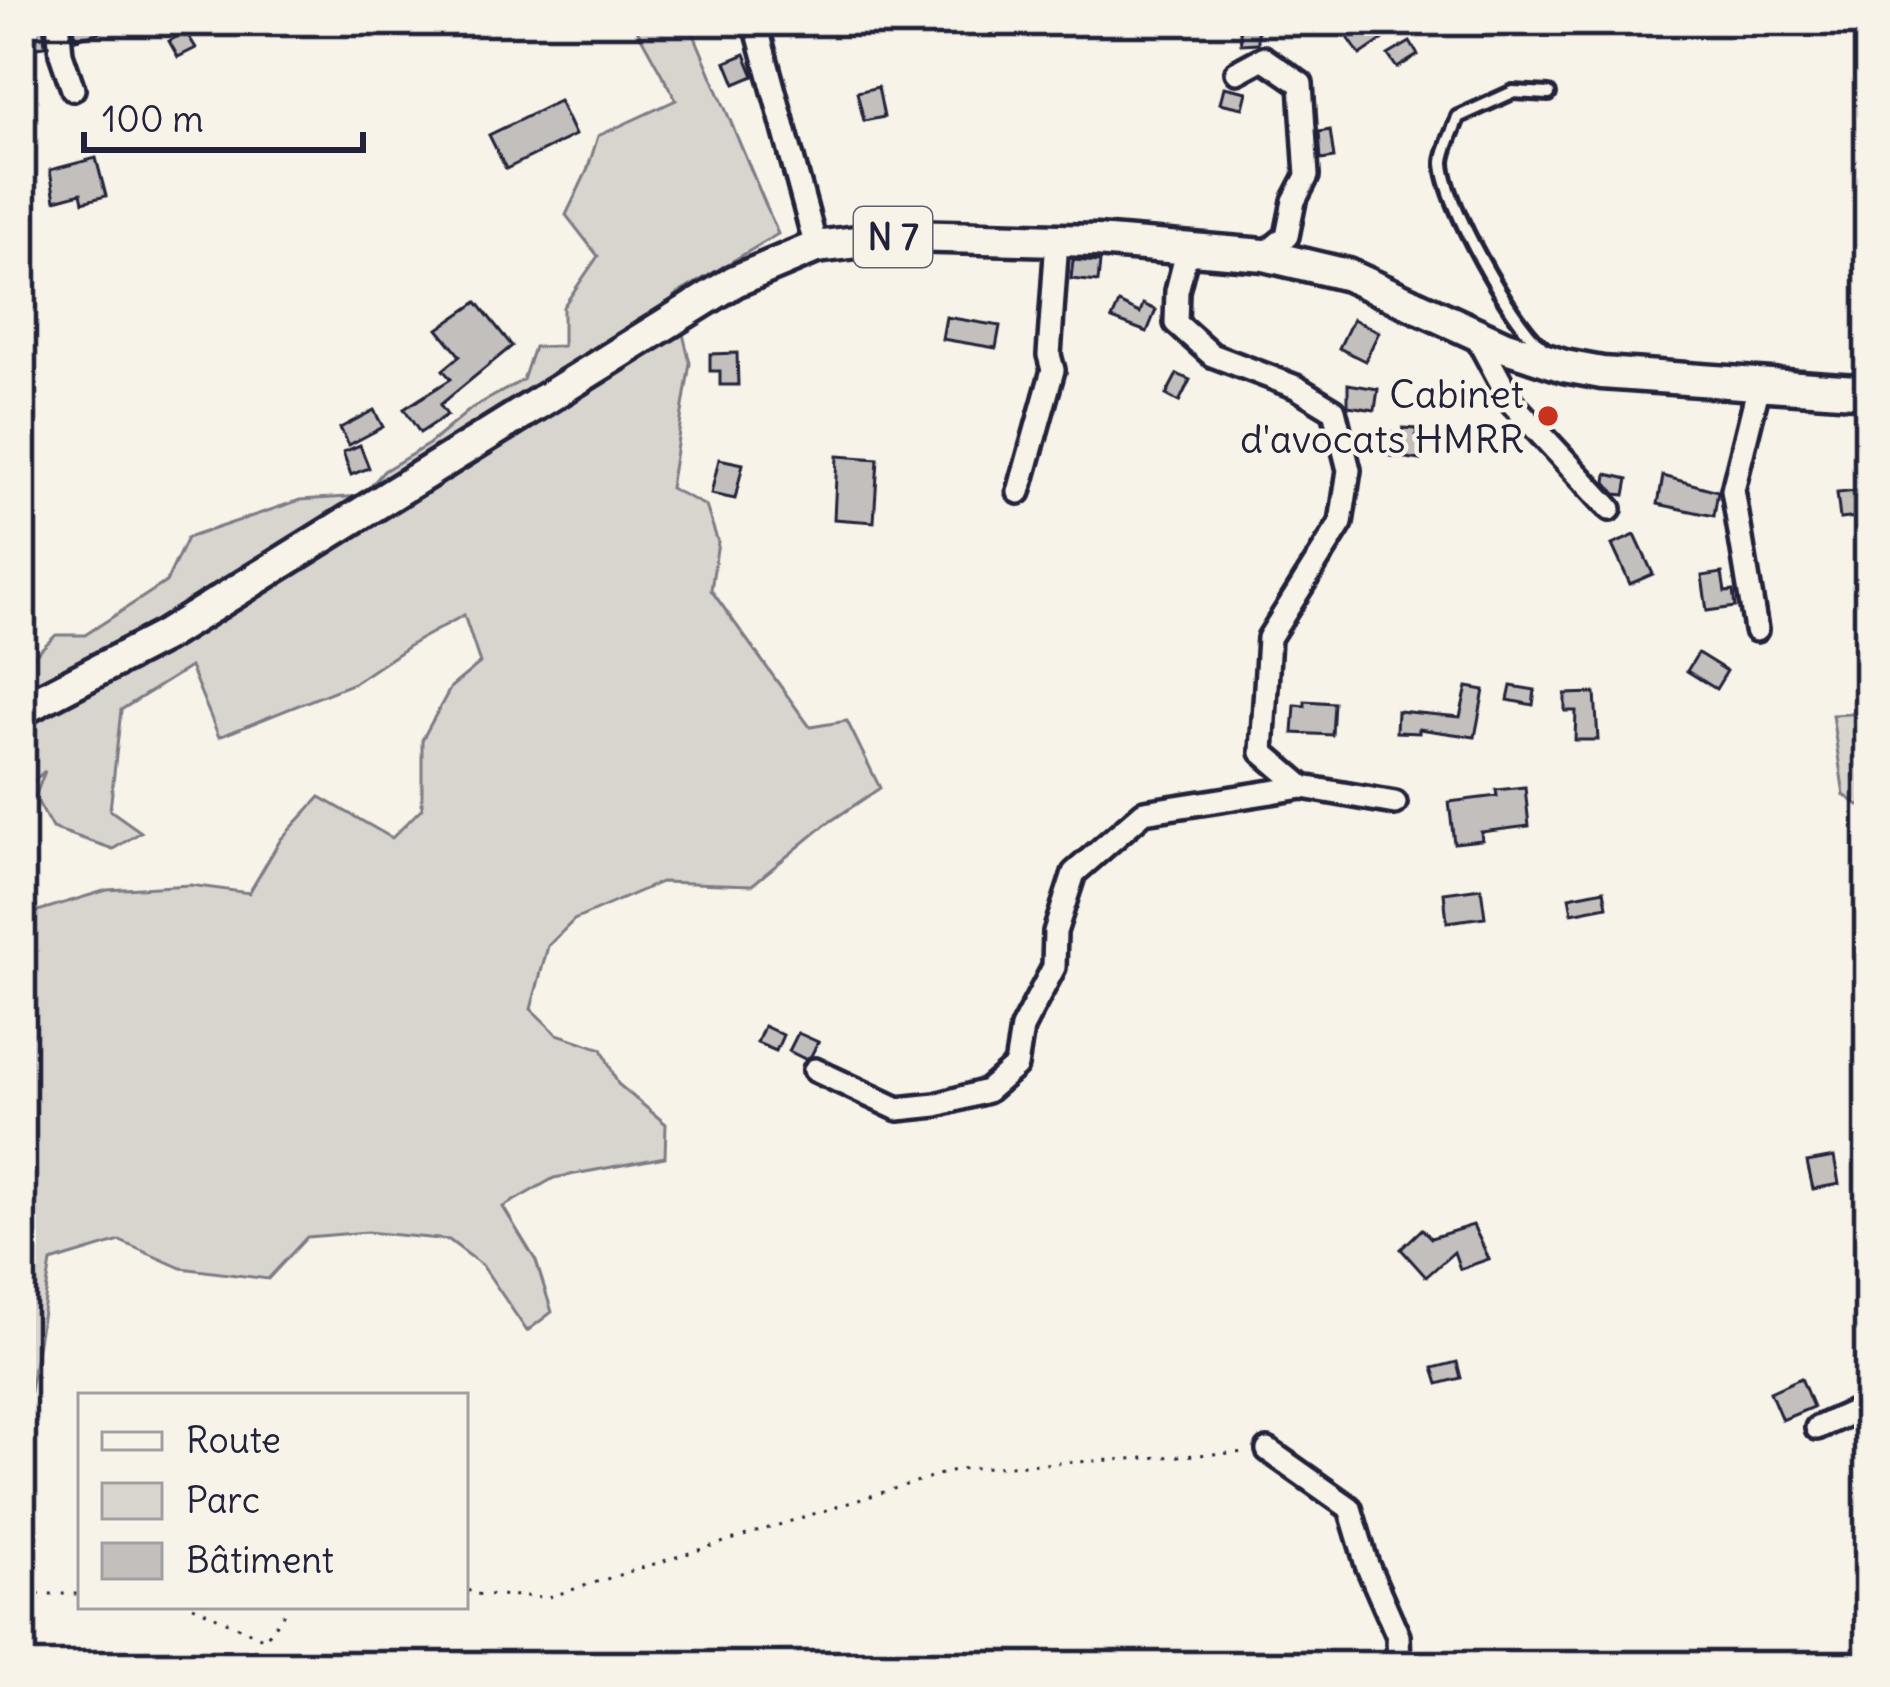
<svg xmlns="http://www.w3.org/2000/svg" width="1890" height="1687" font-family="Delius,sans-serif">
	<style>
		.green { fill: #d8d5cf; stroke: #7d7c85; stroke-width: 3 }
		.building { fill: #c2bfbd; stroke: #22223b; stroke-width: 3 }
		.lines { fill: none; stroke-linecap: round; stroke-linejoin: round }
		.service-casing { stroke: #22223b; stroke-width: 20 }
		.minor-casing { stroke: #22223b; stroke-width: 30 }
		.primary-casing { stroke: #22223b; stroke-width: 39 }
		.path { stroke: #22223b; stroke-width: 3; stroke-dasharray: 3 9; stroke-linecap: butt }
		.service { stroke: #f7f3e8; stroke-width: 10 }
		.minor { stroke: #f7f3e8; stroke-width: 21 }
		.primary { stroke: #f7f3e8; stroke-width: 30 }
		.poi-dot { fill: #c8321e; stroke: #f7f3e8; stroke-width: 4.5 }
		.labels { text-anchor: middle; stroke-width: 9; stroke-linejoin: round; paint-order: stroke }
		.shield { fill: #f7f3e8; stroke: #62616f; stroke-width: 3 }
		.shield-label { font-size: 36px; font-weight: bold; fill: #22223b }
		.poi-label { font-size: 39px; fill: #22223b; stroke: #f7f3e8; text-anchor: end }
	</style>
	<rect width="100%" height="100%" fill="#f7f3e8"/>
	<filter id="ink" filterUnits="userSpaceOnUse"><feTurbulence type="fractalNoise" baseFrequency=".00833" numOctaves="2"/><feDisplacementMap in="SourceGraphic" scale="24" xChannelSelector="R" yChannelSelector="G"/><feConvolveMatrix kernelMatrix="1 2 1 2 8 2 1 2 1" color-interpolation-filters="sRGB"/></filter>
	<g filter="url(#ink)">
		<g class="green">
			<polygon points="639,21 684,21 690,25 778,234 674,296 690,363 670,488 706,506 718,542 711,590 810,727 847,721 880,788 825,825 752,885 661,882 574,920 548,946 531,1009 557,1034 602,1049 618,1084 666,1124 665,1157 554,1178 503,1207 536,1261 552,1312 527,1331 482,1265 449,1240 367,1232 307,1237 268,1279 181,1268 120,1241 51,1262 28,1404 21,1409 21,916 107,890 190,885 249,893 281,839 320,797 392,838 422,808 422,740 451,687 480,663 464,615 415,642 354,683 219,737 190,667 121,710 110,810 141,832 113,849 52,828 35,797 45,771 21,792 21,668 56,635 85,635 166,582 187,538 300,500 362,496 384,471 429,444 472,408 523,380 534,347 563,346 563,307 598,256 566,215 587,171 598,136 676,100 635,26"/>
			<polygon points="1869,713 1869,812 1844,795 1832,715"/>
		</g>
		<g class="building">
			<polygon points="73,21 123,21 124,25 76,39"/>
			<polygon points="1239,21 1258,21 1258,43 1241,44"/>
			<polygon points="1369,21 1385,38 1360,55 1347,36"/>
			<polygon points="43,22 45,46 27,48 24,24"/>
			<polygon points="186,32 196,48 178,57 169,41"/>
			<polygon points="1410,42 1418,55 1397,68 1388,55"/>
			<polygon points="745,54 754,76 735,84 726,62"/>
			<polygon points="878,87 884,117 864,121 857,92"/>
			<polygon points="1224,87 1247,92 1243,108 1220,103"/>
			<polygon points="559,101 575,135 506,169 489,135"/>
			<polygon points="1330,130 1334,158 1321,160 1319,132"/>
			<polygon points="96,158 106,196 83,202 81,193 55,200 50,170"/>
			<polygon points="1073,260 1100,262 1098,282 1071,279"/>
			<polygon points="477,302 512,346 440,405 447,415 420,433 404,409 451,379 443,370 460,356 438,329"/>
			<polygon points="1119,303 1140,313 1143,304 1156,310 1147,332 1112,319"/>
			<polygon points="946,317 1000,326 996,348 942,339"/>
			<polygon points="1353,319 1379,332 1365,361 1339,348"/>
			<polygon points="737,353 738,385 720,385 720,371 710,371 710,354"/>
			<polygon points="1177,374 1190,380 1179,402 1166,395"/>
			<polygon points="1348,384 1378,389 1375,410 1348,406"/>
			<polygon points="374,410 383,427 349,445 340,428"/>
			<polygon points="1403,428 1417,429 1416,435 1424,436 1421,460 1391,456 1393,432 1402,433"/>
			<polygon points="360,445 369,468 351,475 343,452"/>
			<polygon points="837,456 878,459 874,522 834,519"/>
			<polygon points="719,459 743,464 735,499 711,494"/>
			<polygon points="1607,474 1628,479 1625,495 1616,494 1606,482"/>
			<polygon points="1663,476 1718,491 1714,516 1658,504"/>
			<polygon points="1869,490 1869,516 1840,519 1837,493"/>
			<polygon points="1635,535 1653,574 1630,584 1612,545"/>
			<polygon points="1722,573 1725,592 1733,591 1735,607 1707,611 1702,576"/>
			<polygon points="1698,653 1727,671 1716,689 1687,671"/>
			<polygon points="1511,686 1535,690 1533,705 1508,700"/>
			<polygon points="1467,687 1484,690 1475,737 1419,729 1419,733 1396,732 1397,711 1460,717"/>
			<polygon points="1595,693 1598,740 1575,740 1576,711 1565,711 1565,694"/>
			<polygon points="1305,701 1334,703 1332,735 1293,733 1295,705 1305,706"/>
			<polygon points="1525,787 1529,826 1481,832 1482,840 1454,843 1449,802 1497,796 1496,790"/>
			<polygon points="1481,888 1485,917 1447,922 1444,893"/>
			<polygon points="1604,890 1607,906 1572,913 1569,897"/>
			<polygon points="764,1026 783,1035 776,1051 757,1043"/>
			<polygon points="798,1033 818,1042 811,1056 805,1059 789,1051"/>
			<polygon points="1834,1157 1839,1184 1813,1189 1807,1162"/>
			<polygon points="1473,1225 1489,1259 1460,1269 1454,1252 1426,1277 1401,1249 1422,1229 1431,1238"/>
			<polygon points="1457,1362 1461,1378 1438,1384 1433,1368"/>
			<polygon points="1801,1378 1813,1407 1782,1420 1770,1392"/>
		</g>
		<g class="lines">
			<defs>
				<path id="service" d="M 1542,347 C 1511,321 1445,204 1443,163 C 1443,150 1454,130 1458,117 L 1513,92 L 1549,94"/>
				<g id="minor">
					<polyline points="58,21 61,54 73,89"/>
					<polyline points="755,21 816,247"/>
					<polyline points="1237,72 1263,58 1301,84 1307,176 1294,201 1287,236 1264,255"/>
					<polyline points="1188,248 1177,291 1176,323 1212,355 1296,387 1334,410 1349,470 1341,523 1269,638 1262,752 1303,787 1395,803"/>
					<polyline points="1475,334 1512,403 1610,509"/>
					<polyline points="1019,492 1053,370 1049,355 1057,240"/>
					<polyline points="1756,630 1733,490 1759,385"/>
					<polyline points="815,1070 898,1109 936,1105 987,1091 1016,1066 1022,1028 1054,967 1055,932 1074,873 1144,812 1303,787"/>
					<polyline points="1817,1428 1869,1405"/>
					<polyline points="1268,1450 1350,1508 1367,1565 1398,1636 1399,1666"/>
				</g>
				<polyline id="primary" points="21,710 164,636 735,281 816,247 906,236 1096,241 1264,255 1348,275 1503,346 1564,366 1602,373 1869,392"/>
			</defs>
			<use href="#service" class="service-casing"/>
			<use href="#minor" class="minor-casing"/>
			<use href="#primary" class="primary-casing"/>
			<g class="path">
				<polyline points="21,1537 37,1594 81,1594"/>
				<polyline points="465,1578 470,1594 549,1597 957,1469 1248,1452"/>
				<polyline points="193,1606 265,1639 289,1606"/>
				<polyline points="1861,1666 1869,1645"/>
			</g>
			<use href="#service" class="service"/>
			<use href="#minor" class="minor"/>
			<use href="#primary" class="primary"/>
		</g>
	</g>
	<circle class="poi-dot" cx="1548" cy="416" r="12"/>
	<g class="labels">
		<rect class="shield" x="854" y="207" width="78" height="60" rx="9"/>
		<g class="shield-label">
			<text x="893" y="250">N 7</text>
		</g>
		<g class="poi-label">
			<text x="1524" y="408">Cabinet<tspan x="1524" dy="45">d'avocats HMRR</tspan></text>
		</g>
	</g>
	<rect width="1890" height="1687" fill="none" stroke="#f7f3e8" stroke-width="72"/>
	<rect x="36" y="36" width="1818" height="1615" fill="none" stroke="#22223b" stroke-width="4.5" filter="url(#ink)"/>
	<rect x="78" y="1393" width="390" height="216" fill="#f7f3e8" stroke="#a29fa3" stroke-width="3"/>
	<rect x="102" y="1432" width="60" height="18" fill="#f7f3e8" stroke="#a29fa3" stroke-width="3"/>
	<text x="186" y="1453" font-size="36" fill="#22223b">Route</text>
	<rect x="102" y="1483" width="60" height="36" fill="#d8d5cf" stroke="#a29fa3" stroke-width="3"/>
	<text x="186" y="1513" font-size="36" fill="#22223b">Parc</text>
	<rect x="102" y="1543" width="60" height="36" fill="#c2bfbd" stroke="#a29fa3" stroke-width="3"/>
	<text x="186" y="1573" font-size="36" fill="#22223b">Bâtiment</text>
	<path d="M84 132v18h279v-18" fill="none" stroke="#22223b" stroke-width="6"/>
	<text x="102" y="132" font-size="36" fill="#22223b" stroke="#f7f3e8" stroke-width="9" paint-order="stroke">100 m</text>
</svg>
